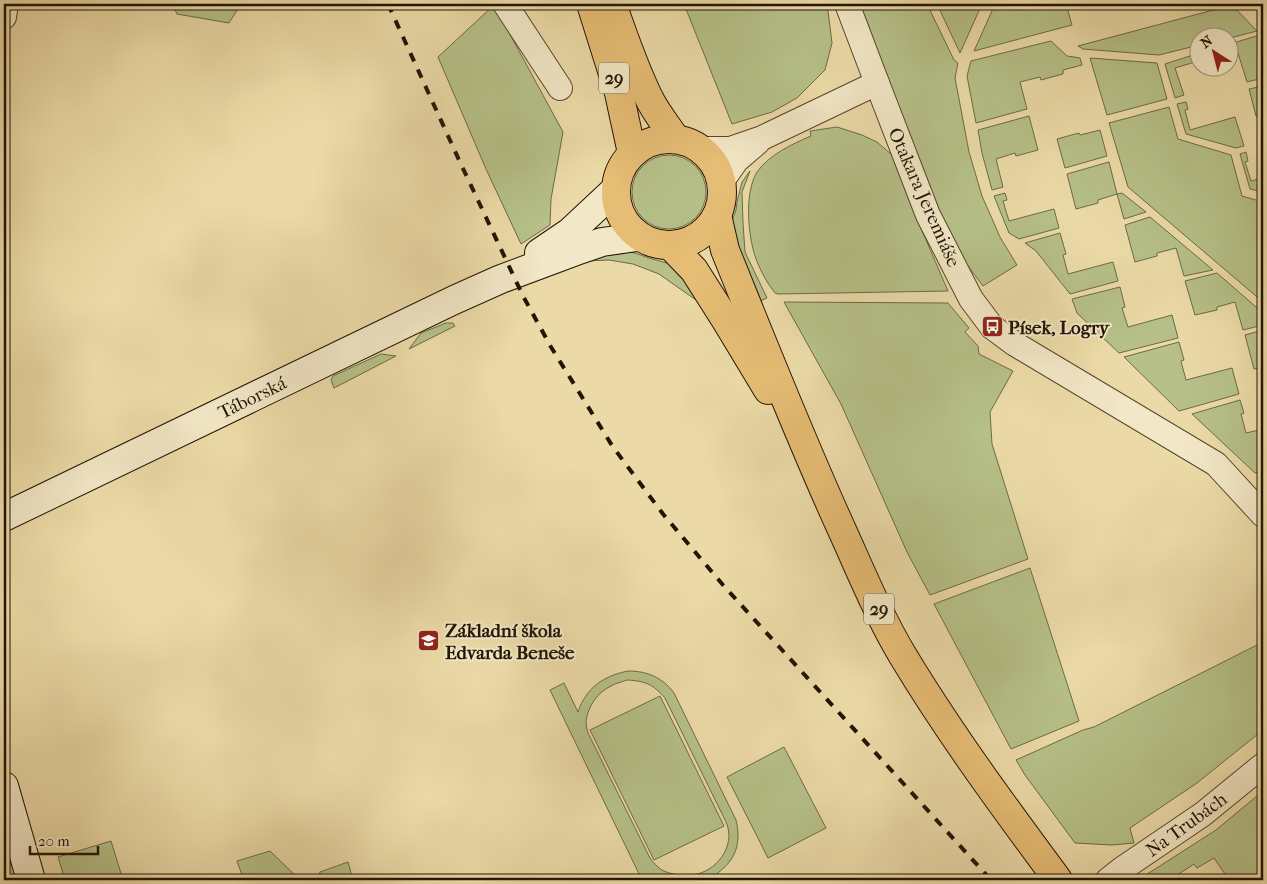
<svg xmlns="http://www.w3.org/2000/svg" width="1267" height="884" font-family="'IM FELL French Canon',serif">
	<style>
		.green { fill: #b6c088; stroke: #6c6a46; fill-rule: evenodd }
		.lines { fill: none; stroke-linecap: round; stroke-linejoin: round }
		.street-casing { stroke: #54462c; stroke-width: 26 }
		.secondary-casing { stroke: #211403; stroke-width: 30 }
		.primary-casing { stroke: #211403; stroke-width: 30 }
		.street { stroke: #f2e7c6; stroke-width: 24 }
		.secondary { stroke: #f2e7c6; stroke-width: 28 }
		.primary { stroke: #e6bd74; stroke-width: 28 }
		.rail { stroke: #211403; stroke-width: 4; stroke-dasharray: 9 9; stroke-linecap: butt }
		.labels { text-anchor: middle; stroke-width: 4; stroke-linejoin: round; paint-order: stroke }
		.shield { fill: #f2e7c6; stroke: #60533e; stroke-width: 1 }
		.shield-label { font-size: 18px; font-weight: bold; fill: #211403 }
		.street-label { font-size: 19px; fill: #211403; stroke: #f2e7c6 }
		.poi-label { font-size: 19px; font-weight: bold; fill: #211403; stroke: #f2e7c6; text-anchor: start }
	</style>
	<rect width="100%" height="100%" fill="#ebdaa7"/>
	<filter id="stains"><feTurbulence type="fractalNoise" baseFrequency=".004" numOctaves="4"/><feColorMatrix values="0 0 0 0 .2 0 0 0 0 .09 0 0 0 0 .02 0 0 0 .5 -.17"/></filter>
	<radialGradient id="worn" r=".72"><stop offset=".6" stop-color="#630" stop-opacity="0"/><stop offset="1" stop-color="#630" stop-opacity=".3"/></radialGradient>
	<g class="green">
		<polygon points="172,4 241,4 229,23 177,14"/>
		<polygon points="684,4 826,4 828,11 832,43 825,70 797,98 772,112 732,124"/>
		<polygon points="860,4 927,4 954,60 958,63 955,78 969,152 982,196 1000,237 1017,265 983,286 959,254 943,224 889,83"/>
		<polygon points="937,4 982,4 960,53"/>
		<polygon points="995,4 1066,4 1072,25 974,51"/>
		<polygon points="494,5 563,132 551,199 550,225 521,244 486,169 438,57"/>
		<polygon points="1232,5 1257,31 1230,38 1200,38 1199,45 1159,55 1083,49 1078,46"/>
		<polygon points="1263,34 1263,78 1247,82 1237,50 1230,51 1230,44"/>
		<polygon points="1051,41 1067,56 1080,58 1082,65 1063,70 1063,74 1041,80 1040,77 1020,82 1027,109 976,123 967,76 971,61"/>
		<polygon points="1199,53 1199,64 1196,65 1195,62 1175,68 1184,95 1175,98 1165,64"/>
		<polygon points="1090,58 1157,63 1167,99 1107,115"/>
		<polygon points="1263,86 1263,115 1256,116 1249,89"/>
		<polygon points="1186,102 1188,109 1185,110 1190,130 1235,117 1244,146 1236,148 1186,134 1177,104"/>
		<polygon points="1169,107 1178,139 1231,155 1242,196 1263,202 1263,302 1128,187 1109,123"/>
		<polygon points="1029,116 1038,150 1016,156 1015,153 996,159 1003,187 992,190 982,153 978,130"/>
		<path d="M 837,127 L 862,135 L 877,142 L 892,155 L 917,219 L 948,291 L 778,294 L 775,293 C 767,283 761,272 756,259 C 748,237 744,193 757,172 C 769,155 792,144 811,136 L 810,131 Z"/>
		<polygon points="1100,130 1107,156 1065,168 1057,139 1079,133 1080,135"/>
		<polygon points="1246,152 1248,161 1245,162 1251,181 1263,178 1263,192 1250,189 1240,154"/>
		<circle cx="669" cy="192" r="37"/>
		<polygon points="1109,162 1117,194 1122,193 1146,212 1124,219 1117,194 1098,200 1098,203 1076,209 1067,174"/>
		<polygon points="750,171 742,192 743,223 745,252 767,298 756,303 730,226 736,210 737,202 742,182"/>
		<polygon points="1005,193 1007,200 1003,201 1009,221 1054,209 1059,228 1019,239 1009,233 994,196"/>
		<polygon points="1150,217 1213,270 1184,276 1176,248 1157,253 1157,256 1135,262 1125,225"/>
		<polygon points="1060,233 1066,254 1063,255 1068,274 1113,262 1118,281 1070,294 1036,251 1025,243"/>
		<polygon points="616,250 635,253 649,258 667,263 676,267 711,314 696,300 659,274 633,264 609,260 587,261"/>
		<polygon points="1217,273 1263,313 1263,325 1243,330 1235,302 1217,307 1217,310 1195,315 1185,281"/>
		<polygon points="1120,287 1125,307 1122,308 1128,327 1172,315 1178,338 1119,353 1077,313 1072,299"/>
		<polygon points="784,302 948,303 969,328 965,332 978,346 979,354 1013,371 990,412 992,444 1028,559 930,595 907,552 841,404"/>
		<polygon points="446,323 453,323 455,326 409,349 421,333"/>
		<polygon points="1263,330 1263,367 1254,369 1245,335"/>
		<polygon points="1179,342 1184,360 1181,361 1186,380 1232,368 1239,394 1179,411 1124,357"/>
		<polygon points="381,354 396,356 334,388 331,380 333,376"/>
		<polygon points="1240,400 1244,413 1241,414 1246,433 1263,429 1263,471 1255,473 1192,414"/>
		<polygon points="1030,568 1079,721 1011,749 934,604"/>
		<polygon points="1263,642 1263,730 1197,783 1130,828 1134,843 1112,845 1075,843 1025,775 1016,760 1083,730 1094,727"/>
		<path d="M 628,671 C 647,671 662,677 674,693 L 736,820 C 741,842 737,858 719,872 C 715,876 710,880 706,880 C 693,882 676,880 662,880 L 658,879 L 658,880 L 642,880 L 550,690 L 564,683 L 578,712 C 586,688 603,676 628,671 ZM 627,680 C 645,681 653,684 665,698 L 727,824 C 728,828 729,832 729,836 C 728,861 703,879 680,875 C 672,874 663,872 658,867 C 655,864 652,861 650,858 L 588,733 C 587,729 586,725 586,721 C 588,706 598,692 611,686 C 616,683 622,682 627,680 Z"/>
		<polygon points="660,696 724,826 654,860 590,730"/>
		<polygon points="784,747 826,828 768,858 727,777"/>
		<polygon points="1263,791 1263,810 1258,814 1263,823 1263,829 1260,831 1263,836 1263,880 1229,880 1214,858 1197,868 1194,864 1174,877 1176,880 1138,880 1216,830"/>
		<polygon points="4,841 16,880 4,880"/>
		<polygon points="111,841 123,880 65,880 58,857"/>
		<polygon points="270,851 300,880 244,880 237,861"/>
		<polygon points="348,862 353,880 318,880 320,872"/>
	</g>
	<g class="lines">
		<defs>
			<g id="street">
				<polyline points="505,4 560,88"/>
				<polyline points="847,4 877,83 928,215 971,299 992,327 1015,344 1216,464 1263,515"/>
				<polyline points="4,17 6,4"/>
				<polyline points="702,149 730,149 762,138 877,83"/>
				<polyline points="722,181 736,161 757,143"/>
				<polyline points="1108,880 1122,869 1203,814 1263,765"/>
			</g>
			<g id="secondary">
				<polyline points="539,253 570,232 616,189"/>
				<polyline points="4,517 454,300 501,279 579,250 602,242 637,237"/>
				<polyline points="4,786 31,880"/>
			</g>
			<g id="primary">
				<polyline points="591,4 619,93 632,153"/>
				<path d="M 612,4 C 624,37 635,71 651,102 C 658,115 667,126 675,138"/>
				<circle cx="669" cy="192" r="53"/>
				<path d="M 717,215 L 725,250 C 763,344 800,438 842,530 C 861,572 879,616 903,656 C 950,734 1004,807 1058,880"/>
				<polyline points="670,245 694,270 727,322 768,390"/>
			</g>
		</defs>
		<use href="#street" class="street-casing"/>
		<use href="#secondary" class="secondary-casing"/>
		<use href="#primary" class="primary-casing"/>
		<use href="#street" class="street"/>
		<use href="#secondary" class="secondary"/>
		<use href="#primary" class="primary"/>
		<polyline class="rail" points="388,4 459,160 523,296 551,347 613,447 663,514 723,585 991,880"/>
	</g>
	<defs>
		<symbol id="bus-square" viewBox="-11 -11 22 22"><rect x="-9" y="-9" width="18" height="18" rx="4" fill="#8f2418" stroke="#f2e7c6"/><path d="M-5-6H5V4H4V6H2V4H-2V6H-4V4H-5ZM-3.5-4V0h7V-4ZM-3.5 1.2v1.5H-2V1.2ZM2 1.2v1.5H3.5V1.2Z" fill="#fff"/></symbol>
		<symbol id="school-square" viewBox="-11 -11 22 22"><rect x="-9" y="-9" width="18" height="18" rx="4" fill="#8f2418" stroke="#f2e7c6"/><path d="M0-5L7-2L0 1L-7-2ZM-4 1L0 2.5L4 1V4Q0 6-4 4Z" fill="#fff"/></symbol>
	</defs>
	<g fill-rule="evenodd">
		<use href="#bus-square" x="980" y="314" width="25" height="25"/>
		<use href="#school-square" x="416" y="628" width="25" height="25"/>
	</g>
	<g class="labels">
		<g class="shield">
			<rect x="599" y="62.5" width="30" height="31" rx="4"/>
			<rect x="864" y="593.5" width="30" height="31" rx="4"/>
		</g>
		<g class="shield-label">
			<text x="614" y="84">29</text>
			<text x="879" y="615">29</text>
		</g>
		<g class="street-label">
			<text transform="translate(925 197) rotate(66)" y="7">Otakara Jeremiáše</text>
			<text transform="translate(252 397) rotate(-26)" y="7">Táborská</text>
			<text transform="translate(1186 824) rotate(-36)" y="7">Na Trubách</text>
		</g>
		<g class="poi-label">
			<text x="1008" y="334">Písek, Logry</text>
			<text x="445" y="637">Základní škola<tspan x="445" dy="22">Edvarda Beneše</tspan></text>
		</g>
	</g>
	<rect width="1267" height="884" fill="none" stroke="#ebdaa7" stroke-width="20"/>
	<rect x="5" y="5" width="1257" height="874" fill="none" stroke="#211403" stroke-width="2.5"/>
	<rect x="10" y="10" width="1247" height="864" fill="none" stroke="#211403"/>
	<g transform="translate(1214 52) rotate(324)"><circle r="24" fill="#f2e7c6" stroke="#9e9378"/>
	<path d="M0-4L9 19L0 12L-9 19Z" fill="#8f2418"/>
	<text y="-8" font-size="14" font-weight="bold" text-anchor="middle" fill="#211403">N</text>
	</g>
	<path d="M30 846v8h68v-8" fill="none" stroke="#211403" stroke-width="2.5"/>
	<text x="38" y="846" font-size="15" fill="#211403" stroke="#f2e7c6" stroke-width="4" paint-order="stroke">20 m</text>
	<rect width="100%" height="100%" filter="url(#stains)"/>
	<rect width="100%" height="100%" fill="url(#worn)"/>
</svg>
